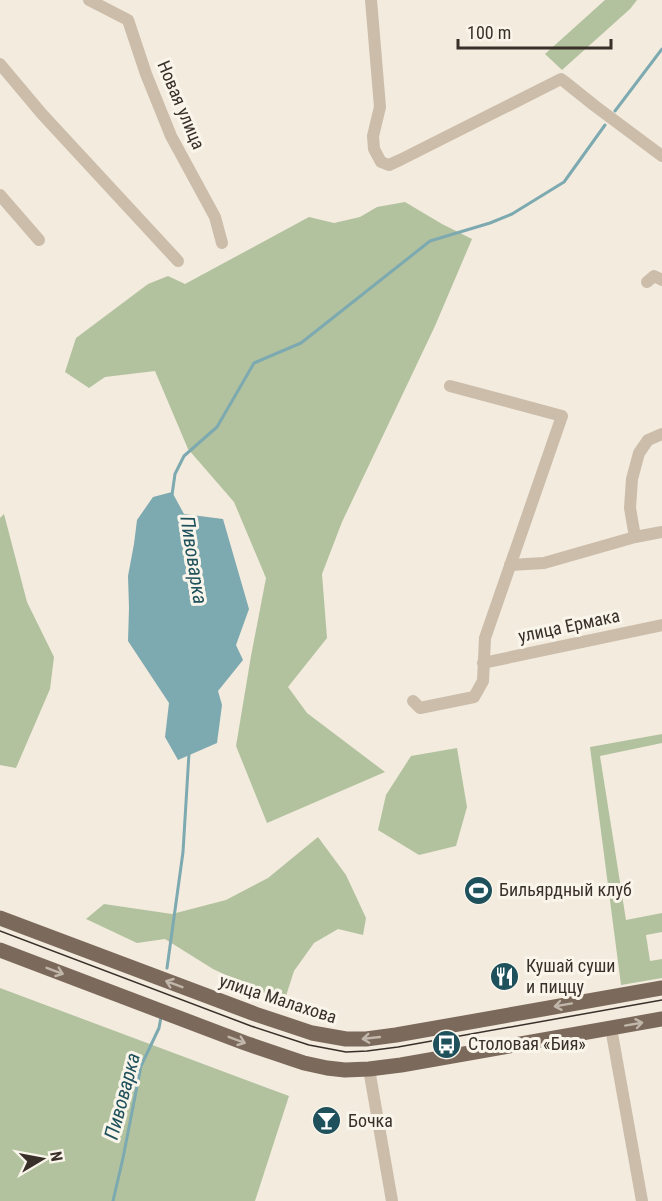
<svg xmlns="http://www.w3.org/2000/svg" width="662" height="1201" font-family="'Roboto Condensed',sans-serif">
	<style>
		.green { fill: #b2c29e }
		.water { fill: #7da9b0 }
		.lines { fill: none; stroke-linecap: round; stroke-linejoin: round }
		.stream { stroke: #7da9b0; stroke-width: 3 }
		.minor { stroke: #cbbdaa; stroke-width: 12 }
		.primary { stroke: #7b695b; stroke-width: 15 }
		.tram { stroke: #39302a; stroke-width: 1.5 }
		.oneway { stroke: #c1b6aa }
		.labels { text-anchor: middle; stroke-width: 6; stroke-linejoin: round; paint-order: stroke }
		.street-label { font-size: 18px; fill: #39302a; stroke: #faf5eb }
		.poi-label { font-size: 18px; fill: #39302a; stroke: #faf5eb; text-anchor: start }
		.water-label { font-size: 20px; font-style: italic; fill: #1e515b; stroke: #faf5eb }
	</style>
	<rect width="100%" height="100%" fill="#f3ebde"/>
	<g class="green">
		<polygon points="605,0 637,0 630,9 562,70 545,54"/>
		<polygon points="405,202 442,224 472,239 435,326 342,522 322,574 327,638 288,687 307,713 385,772 267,823 236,746 251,656 266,578 234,502 188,449 155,371 105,377 89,388 65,372 76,338 148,284 168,276 185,284 309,217 334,223 360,217 377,207"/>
		<polygon points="4,514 27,602 54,657 50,689 16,768 0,765 0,518"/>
		<polygon points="662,734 662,743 600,756 626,920 662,913 662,932 646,935 650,961 662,959 662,978 621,985 590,747"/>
		<polygon points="457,748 467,807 456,846 419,855 378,830 386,795 411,756"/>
		<polygon points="318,837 346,875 366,918 363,935 338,929 314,943 294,971 284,1002 213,969 165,939 137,943 86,919 104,904 172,914 226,900 268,878"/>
		<polygon points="0,988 289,1096 255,1201 0,1201"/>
	</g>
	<polygon class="water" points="172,492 184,514 223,519 249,609 236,645 243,660 218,691 222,705 217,743 178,760 165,737 169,703 128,641 129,608 128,576 134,544 137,520 153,497"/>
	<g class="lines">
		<g class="stream">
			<polyline points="615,111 662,49"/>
			<polyline points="172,495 175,474 184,456 217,427 254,363 301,343 430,241 490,223 512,214 564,182 605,125"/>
			<polyline points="167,968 183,852 189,753"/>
			<polyline points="113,1201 123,1158 141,1066 159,1028 161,1017"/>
		</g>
		<g class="minor">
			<polyline points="89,0 128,20 146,74 171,136 215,217 222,243"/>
			<polyline points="371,0 380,107 373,136 374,149 381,162 389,165 400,160 561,79 565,82 595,106 662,156"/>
			<polyline points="0,64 42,114 178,261"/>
			<polyline points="0,195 39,240"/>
			<polyline points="647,282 654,276 662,280"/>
			<polyline points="635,537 630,508 632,479 639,453 648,440 662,434"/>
			<polyline points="510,565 544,563 635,537 662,532"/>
			<polyline points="483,663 662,625"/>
			<polyline points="413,701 420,708 474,697 483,681 485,638 562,416 450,386"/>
			<polyline points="611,1028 642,1201"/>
			<polyline points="369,1069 392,1201"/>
		</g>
		<g class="primary">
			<polyline points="0,918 255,1014 312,1033 346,1039 366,1039 396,1035 662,988"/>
			<polyline points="0,950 245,1043 304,1063 327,1068 345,1070 369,1069 401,1065 662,1019"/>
		</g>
		<polyline class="tram" points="0,931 251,1026 309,1045 346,1052 367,1051 398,1047 662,1000"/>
	</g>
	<defs><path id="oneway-shaft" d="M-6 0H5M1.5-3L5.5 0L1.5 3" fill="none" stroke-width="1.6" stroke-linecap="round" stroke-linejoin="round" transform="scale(1.5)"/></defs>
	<g class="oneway">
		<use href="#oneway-shaft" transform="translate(55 971) rotate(21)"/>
		<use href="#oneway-shaft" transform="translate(174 984) rotate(-159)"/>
		<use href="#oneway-shaft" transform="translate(563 1005) rotate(170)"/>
		<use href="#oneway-shaft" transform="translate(634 1024) rotate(-10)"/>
		<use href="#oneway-shaft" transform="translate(371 1038) rotate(174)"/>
		<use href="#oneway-shaft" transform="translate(237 1040) rotate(21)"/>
	</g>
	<defs>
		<symbol id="stadium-disc" viewBox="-11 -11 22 22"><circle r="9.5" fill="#1e515b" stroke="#faf5eb"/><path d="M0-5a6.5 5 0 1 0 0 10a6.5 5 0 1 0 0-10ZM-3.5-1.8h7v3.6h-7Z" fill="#fff"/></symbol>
		<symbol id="restaurant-disc" viewBox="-11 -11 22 22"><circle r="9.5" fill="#1e515b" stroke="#faf5eb"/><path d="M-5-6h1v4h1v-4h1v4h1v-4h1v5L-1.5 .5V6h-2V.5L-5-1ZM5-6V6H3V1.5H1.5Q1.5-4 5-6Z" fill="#fff"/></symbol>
		<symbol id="bus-disc" viewBox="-11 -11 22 22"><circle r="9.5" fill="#1e515b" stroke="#faf5eb"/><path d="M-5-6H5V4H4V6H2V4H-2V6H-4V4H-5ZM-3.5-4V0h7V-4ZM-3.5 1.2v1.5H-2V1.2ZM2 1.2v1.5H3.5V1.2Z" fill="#fff"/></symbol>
		<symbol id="bar-disc" viewBox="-11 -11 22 22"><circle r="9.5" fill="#1e515b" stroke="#faf5eb"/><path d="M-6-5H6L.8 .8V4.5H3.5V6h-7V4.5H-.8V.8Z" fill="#fff"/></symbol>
	</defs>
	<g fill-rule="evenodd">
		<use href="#stadium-disc" x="462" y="874" width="33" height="33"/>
		<use href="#restaurant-disc" x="488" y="960" width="33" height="33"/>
		<use href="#bus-disc" x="430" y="1028" width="33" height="33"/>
		<use href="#bar-disc" x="310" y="1104" width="33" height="33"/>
	</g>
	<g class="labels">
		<g class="street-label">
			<text transform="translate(181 105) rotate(67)" y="6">Новая улица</text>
			<text transform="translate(569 626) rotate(-12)" y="6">улица Ермака</text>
			<text transform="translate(278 999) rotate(18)" y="6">улица Малахова</text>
		</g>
		<g class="poi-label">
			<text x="499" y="896">Бильярдный клуб</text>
			<text x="526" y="972">Кушай суши<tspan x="526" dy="21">и пиццу</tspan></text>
			<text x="468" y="1050">Столовая «Бия»</text>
			<text x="348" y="1127">Бочка</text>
		</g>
		<g class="water-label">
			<text transform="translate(194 560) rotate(81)" y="7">Пивоварка</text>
			<text transform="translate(122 1096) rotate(-75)" y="7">Пивоварка</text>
		</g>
	</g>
	<g transform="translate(42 1159) rotate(80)" stroke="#faf5eb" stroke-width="4.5" paint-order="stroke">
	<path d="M0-4.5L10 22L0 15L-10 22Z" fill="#39302a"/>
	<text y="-9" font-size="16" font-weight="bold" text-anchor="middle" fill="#39302a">N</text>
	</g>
	<path d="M458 39v9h153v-9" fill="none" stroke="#39302a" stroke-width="3"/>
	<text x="467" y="39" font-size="18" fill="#39302a" stroke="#faf5eb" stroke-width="4.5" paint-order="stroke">100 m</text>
</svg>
